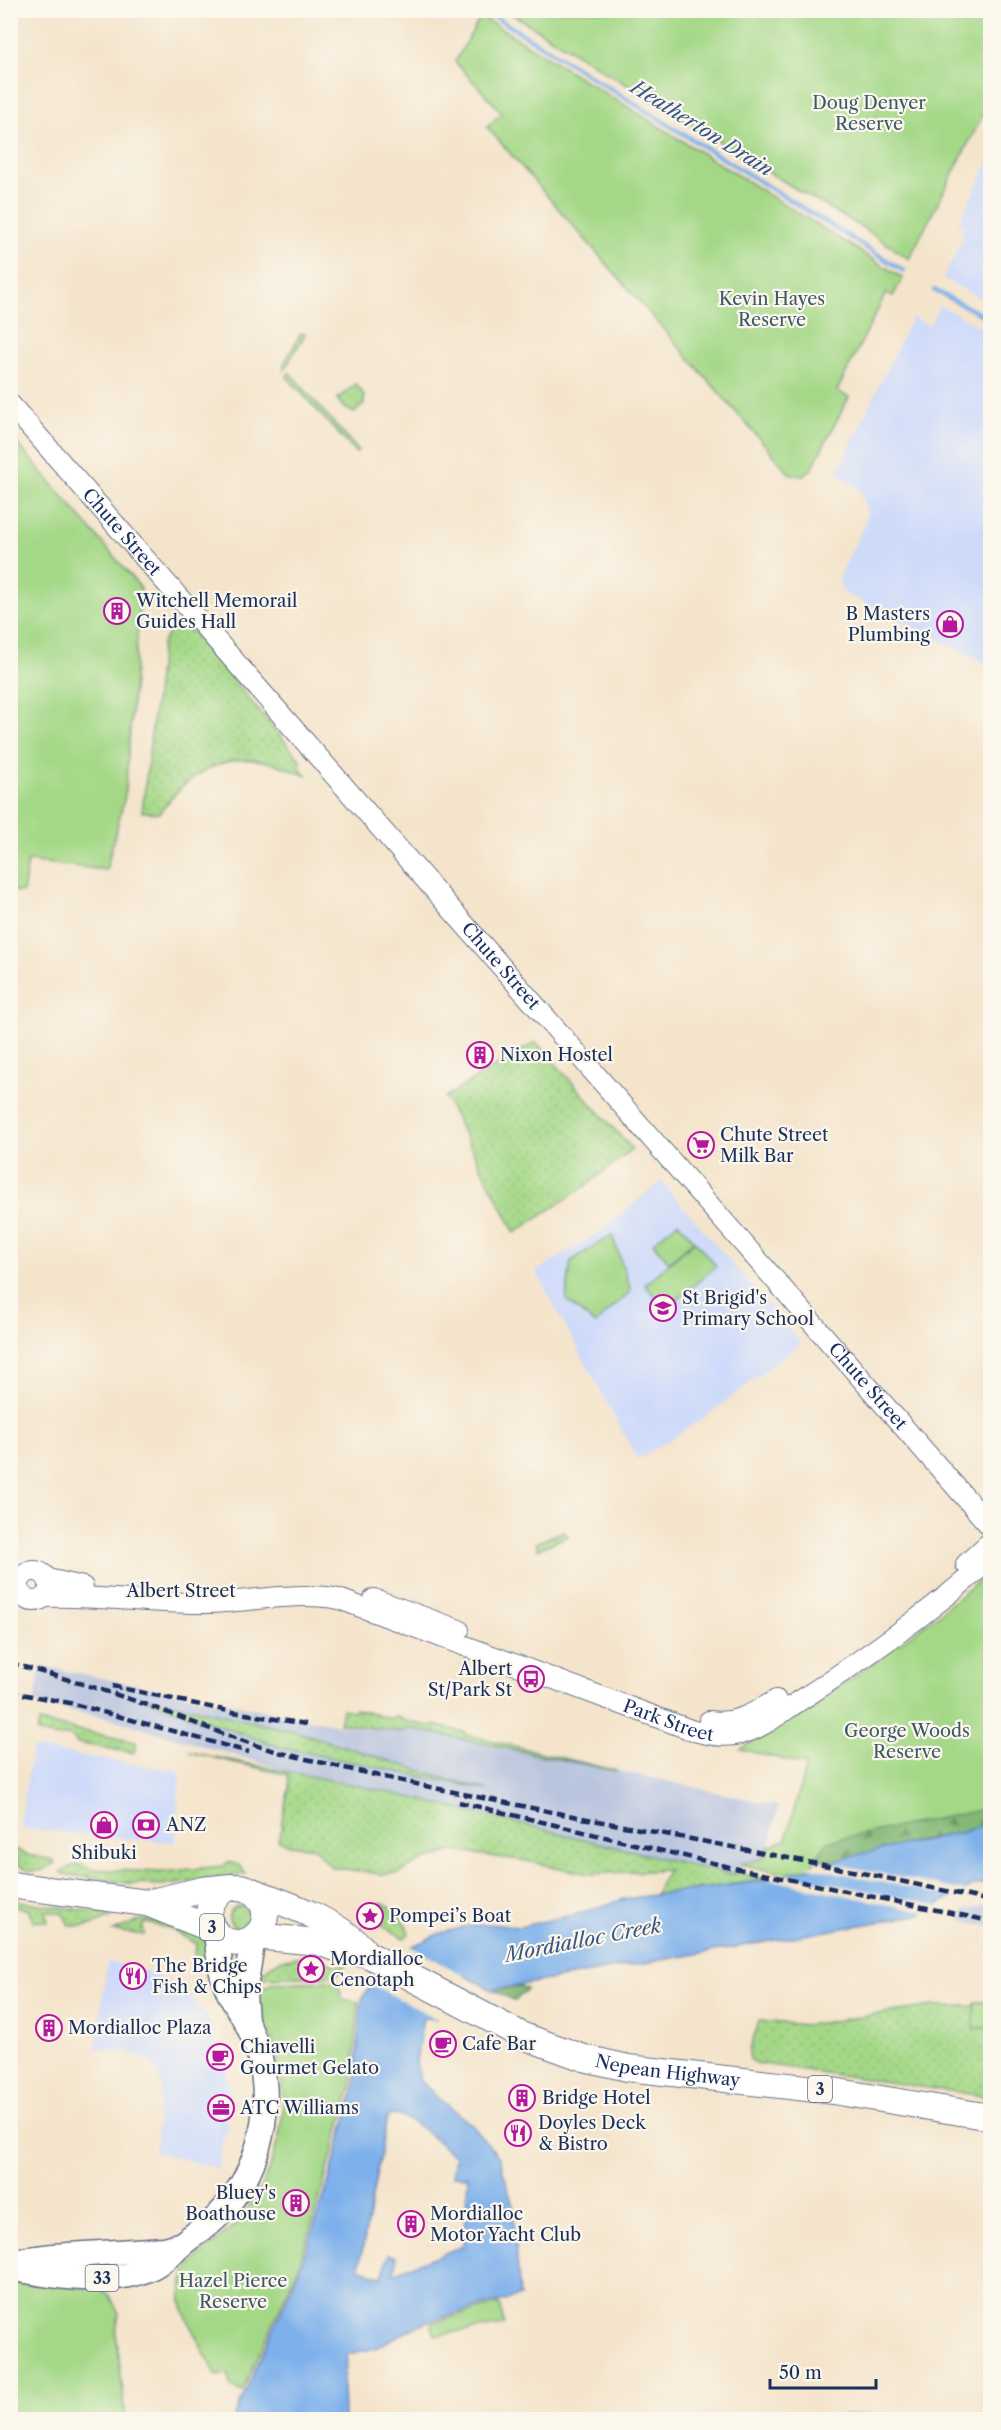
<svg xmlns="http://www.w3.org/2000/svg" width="1001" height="2430" font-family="'Libre Caslon Text',serif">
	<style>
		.built { fill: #cedafa }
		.railway { fill: #b9c4de; fill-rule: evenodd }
		.grass { fill: url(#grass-dots); stroke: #608472; stroke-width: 1.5 }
		.forest { fill: url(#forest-firs); stroke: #4f7469; stroke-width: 1.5 }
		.park { fill: #a4d887; stroke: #608472; stroke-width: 1.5 }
		.water { fill: #7eb1eb; stroke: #4c70a4; stroke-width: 1.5; fill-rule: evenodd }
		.pier { fill: #f4e4cb }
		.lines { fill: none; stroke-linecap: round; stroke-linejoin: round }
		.stream { stroke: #7eb1eb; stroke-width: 4.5 }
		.tertiary-casing { stroke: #676e84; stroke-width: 22 }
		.primary-casing { stroke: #676e84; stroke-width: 27 }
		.trunk-casing { stroke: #676e84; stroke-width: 28 }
		.tertiary { stroke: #fff; stroke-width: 20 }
		.primary { stroke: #fff; stroke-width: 24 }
		.trunk { stroke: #fff; stroke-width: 26 }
		.rail { stroke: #1b2f5e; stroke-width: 4.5; stroke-dasharray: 9 4.5; stroke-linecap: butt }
		.labels { text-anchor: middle; stroke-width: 4.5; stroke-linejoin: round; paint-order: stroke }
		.shield { fill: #fbf7ec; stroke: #5e6b89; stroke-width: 1.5 }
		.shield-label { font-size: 16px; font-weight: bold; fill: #1b2f5e }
		.park-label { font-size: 18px; fill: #3d5968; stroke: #fbf7ec }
		.street-label { font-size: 18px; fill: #1b2f5e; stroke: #fbf7ec }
		.poi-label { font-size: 18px; fill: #1b2f5e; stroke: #fbf7ec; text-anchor: start }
		.water-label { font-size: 20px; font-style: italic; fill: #395688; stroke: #fbf7ec }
	</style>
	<defs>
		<pattern id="grass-dots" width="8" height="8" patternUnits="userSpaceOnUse" patternTransform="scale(1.5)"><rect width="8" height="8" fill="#a4d887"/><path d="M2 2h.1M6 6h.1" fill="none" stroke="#8dba77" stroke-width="1.8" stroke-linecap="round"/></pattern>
		<pattern id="forest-firs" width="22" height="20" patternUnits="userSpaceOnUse" patternTransform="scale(1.5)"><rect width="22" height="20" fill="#83b874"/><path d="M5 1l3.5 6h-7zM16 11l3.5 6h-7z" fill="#6a9662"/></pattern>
	</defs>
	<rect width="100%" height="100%" fill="#fbf7ec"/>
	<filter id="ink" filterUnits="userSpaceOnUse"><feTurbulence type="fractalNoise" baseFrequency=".0167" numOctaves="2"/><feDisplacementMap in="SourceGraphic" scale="12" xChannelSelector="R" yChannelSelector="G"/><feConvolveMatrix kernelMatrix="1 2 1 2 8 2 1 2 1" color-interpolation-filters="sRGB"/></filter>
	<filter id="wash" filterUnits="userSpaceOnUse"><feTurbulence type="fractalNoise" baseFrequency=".008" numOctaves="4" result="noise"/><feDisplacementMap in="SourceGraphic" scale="24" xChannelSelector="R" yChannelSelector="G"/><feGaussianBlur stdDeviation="1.35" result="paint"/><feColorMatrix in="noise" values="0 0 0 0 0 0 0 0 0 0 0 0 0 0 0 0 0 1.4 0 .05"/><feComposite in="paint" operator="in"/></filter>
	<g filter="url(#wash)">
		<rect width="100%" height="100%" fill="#f4e4cb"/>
		<g class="built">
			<polygon points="990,159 990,304 943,278 963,239 961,236 965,226 958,225"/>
			<polygon points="939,305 990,332 990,665 844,593 840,587 839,577 865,524 867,511 859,489 837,473 912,317 929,326"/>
			<polygon points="661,1181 801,1343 708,1415 638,1460 536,1272 602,1230"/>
			<polygon points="32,1748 180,1771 175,1843 24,1829 20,1824"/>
			<polygon points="107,1962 136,1967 172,1984 189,1995 213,2025 217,2063 228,2060 226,2084 230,2084 225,2121 228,2122 227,2133 224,2133 218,2168 154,2152 162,2086 157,2070 151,2063 130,2052 96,2049"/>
		</g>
		<g class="railway">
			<path d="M 41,1666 L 338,1725 L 403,1732 L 409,1728 L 667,1781 L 778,1806 L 770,1846 L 767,1848 L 765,1858 L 740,1864 L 738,1873 L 728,1874 L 285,1770 L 108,1718 L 34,1703 ZM 148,1698 L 301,1733 L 474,1787 L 279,1747 L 239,1734 L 148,1700 Z"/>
			<polygon points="990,1897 990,1927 961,1920 963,1911 988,1904"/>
		</g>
		<g class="grass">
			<polygon points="302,333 305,334 284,371 284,364 300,334"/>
			<polygon points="289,372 358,450 356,453 287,377"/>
			<polygon points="356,384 364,395 364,404 354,413 343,407 337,399"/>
			<path d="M 180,624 L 193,632 L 301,761 L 300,768 L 307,776 C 294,771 281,765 267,762 C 222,751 184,778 160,813 L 142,812 L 162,643 L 173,627 Z"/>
			<polygon points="536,1042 632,1149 587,1185 515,1233 445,1097"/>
			<polygon points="564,1531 568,1536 538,1549 536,1543"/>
			<polygon points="148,1698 301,1733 447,1779 488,1790 279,1747 148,1700"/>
			<polygon points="343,1709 353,1711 354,1709 393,1719 394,1717 401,1718 401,1720 433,1727 434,1725 464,1732 464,1734 617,1771 409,1728 403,1732 339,1723"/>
			<polygon points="39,1722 136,1742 134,1753 76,1743 76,1740 69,1735 59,1737 37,1733"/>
			<polygon points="189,1752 384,1791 728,1874 738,1873 770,1879 655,1895 668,1870 589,1874 527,1861 452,1851 421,1861 399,1873 379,1874 331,1867 314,1848 290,1845 278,1840 283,1826 281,1824 289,1788 288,1775"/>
			<path d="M 16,1849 L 27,1855 L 53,1860 L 55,1863 C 41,1873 32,1875 18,1864 L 15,1851 Z"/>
			<path d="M 228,1862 L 239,1865 L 246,1874 L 169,1885 L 134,1884 L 63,1874 L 61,1872 C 72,1866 78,1861 89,1869 L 161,1872 L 223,1866 Z"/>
			<path d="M 11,1900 L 102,1913 L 111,1917 C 98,1923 83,1930 69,1925 L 63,1914 L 45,1911 L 48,1922 L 33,1921 L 28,1909 L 11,1906 Z"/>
			<path d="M 381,1902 C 396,1908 403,1917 409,1933 L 404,1938 L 374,1921 Z"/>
			<circle cx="240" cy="1917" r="11"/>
			<path d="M 139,1920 C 156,1919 196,1927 206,1941 C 211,1949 210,1965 211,1975 L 195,1959 L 196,1944 L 169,1928 L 146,1923 L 143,1925 L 144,1935 L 113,1931 Z"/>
			<path d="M 309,1956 L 336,1965 L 348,1964 L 335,1976 L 257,1978 C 273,1960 286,1957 309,1956 Z"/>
			<polygon points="932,2006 975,2006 975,2028 990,2028 990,2097 756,2063 750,2059 749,2052 759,2021 807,2025"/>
			<polygon points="855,2415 990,2416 990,2419 808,2419"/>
		</g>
		<g class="forest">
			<polygon points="990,1787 990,1825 975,1827 964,1832 921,1840 831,1862 780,1852 770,1846"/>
			<polygon points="519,1986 527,1989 515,2001 492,1990"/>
		</g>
		<g class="park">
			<polygon points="507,11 990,11 990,101 909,259 865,229 796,189"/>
			<polygon points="481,16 903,278 893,296 886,293 837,391 849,397 811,470 801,476 790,474 487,127 502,113 455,62"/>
			<polygon points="11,436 141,588 125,796 106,870 28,861 23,892 10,891"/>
			<polygon points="678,1222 694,1240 669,1262 653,1243"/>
			<polygon points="612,1235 631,1291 595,1324 566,1300 571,1261"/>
			<polygon points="695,1241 716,1266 667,1309 645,1285"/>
			<polygon points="990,1571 990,1808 828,1841 810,1868 786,1874 740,1864 765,1858 767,1848 786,1839 806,1765 740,1749 855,1676 934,1618"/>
			<path d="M 338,1981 L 342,1999 L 359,2002 L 351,2089 L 315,2214 L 298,2268 L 242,2392 L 231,2387 L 227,2374 L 217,2376 C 208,2358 187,2324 183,2306 C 174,2269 204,2253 227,2232 C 236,2224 244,2214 251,2204 C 267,2179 278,2148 282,2118 C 286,2087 278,2054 266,2024 C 261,2012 256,2003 253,1990 L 257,1984 L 261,1987 L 266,1987 L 271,1983 Z"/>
			<polygon points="975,2002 990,2002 990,2028 974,2028"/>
			<polygon points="11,2283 98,2288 109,2294 119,2314 116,2332 126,2419 11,2420"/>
			<polygon points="499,2304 505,2325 435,2335 431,2323"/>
		</g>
		<path class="water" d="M 990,1825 L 990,1882 L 973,1886 L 918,1915 L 492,1990 L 462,1974 L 436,2019 L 423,2018 L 416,2062 L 420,2080 L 438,2098 L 471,2124 L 499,2157 L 513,2206 L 520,2296 L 425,2322 L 375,2348 L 348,2354 L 343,2384 L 344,2419 L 233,2420 L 301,2266 L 327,2187 L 354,2091 L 362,1998 L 370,1986 L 406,1952 L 407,1949 L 438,1934 L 464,1927 L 487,1924 L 519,1927 L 584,1912 L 624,1899 L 762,1881 L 864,1853 L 964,1832 L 975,1827 ZM 394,2115 C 418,2120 437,2142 455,2157 L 452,2176 L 468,2177 L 463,2246 L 393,2273 L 397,2257 L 389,2254 L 382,2277 L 359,2268 L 387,2117 Z"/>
		<g class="pier">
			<polygon points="823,1861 969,1892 957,1898 806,1866"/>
			<polygon points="780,1873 786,1874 941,1906 928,1913 763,1878"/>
			<polygon points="408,1945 465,1976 439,2020 369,1983"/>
		</g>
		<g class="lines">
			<g class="stream">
				<polyline points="484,10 904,271"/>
				<polyline points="934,290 990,319"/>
			</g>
		</g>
	</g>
	<g filter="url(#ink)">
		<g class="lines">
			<defs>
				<g id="tertiary">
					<path id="s1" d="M 10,404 L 990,1526"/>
					<polyline points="966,1564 990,1542"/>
					<circle cx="34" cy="1586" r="15"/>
					<polyline points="48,1579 83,1587"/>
					<path id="s2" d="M 45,1597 C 99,1595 152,1604 206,1603 C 248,1602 298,1591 339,1599 L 691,1730 C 707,1735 724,1738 740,1734 C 763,1729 784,1710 804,1698 C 869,1655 932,1611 990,1559"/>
					<polyline points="374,1599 459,1630"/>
					<path d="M 709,1721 C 736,1725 754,1713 776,1700"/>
				</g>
				<g id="primary">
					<polyline points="246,2020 244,1994 253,1938"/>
					<polyline points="14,2261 53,2256 165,2249 182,2244"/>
					<path d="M 10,2268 C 51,2276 97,2284 137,2273 C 156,2268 168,2257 182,2244 C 194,2234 207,2227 218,2216 C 254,2178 271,2125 263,2073 C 260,2055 253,2034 244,2018 C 238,2008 232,2000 228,1990 C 220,1973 218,1951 216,1932"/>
				</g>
				<g id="trunk">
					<polyline points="10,1885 147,1903 214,1930"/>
					<circle cx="237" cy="1915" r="28"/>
					<path d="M 254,1892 C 288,1904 336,1921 362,1948"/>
					<polyline points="147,1903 202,1890 231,1887"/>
					<path id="s3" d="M 255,1936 L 318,1942 L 345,1951 L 367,1954 L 523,2036 L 584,2058 L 628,2068 L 833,2091 L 990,2117"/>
				</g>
			</defs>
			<use href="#tertiary" class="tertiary-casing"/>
			<use href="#primary" class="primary-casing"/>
			<use href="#trunk" class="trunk-casing"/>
			<use href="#tertiary" class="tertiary"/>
			<use href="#primary" class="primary"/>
			<use href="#trunk" class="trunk"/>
			<g class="rail">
				<path d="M 10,1663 C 61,1677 111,1692 161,1710 C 204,1726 245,1744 290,1755 C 522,1812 758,1847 990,1901"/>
				<polyline points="112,1686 233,1712 306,1724"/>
				<polyline points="10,1692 70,1703 249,1752"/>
				<polyline points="459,1802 734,1868 990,1921"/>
			</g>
		</g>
	</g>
	<defs>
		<symbol id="building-ring" viewBox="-11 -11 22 22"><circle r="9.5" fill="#fbf7ec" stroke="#b5179e" stroke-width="1.5"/><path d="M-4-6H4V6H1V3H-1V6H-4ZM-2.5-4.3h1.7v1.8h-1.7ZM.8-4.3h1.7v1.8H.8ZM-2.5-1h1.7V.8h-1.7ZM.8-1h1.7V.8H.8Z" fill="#b5179e"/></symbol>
		<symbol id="shop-ring" viewBox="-11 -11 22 22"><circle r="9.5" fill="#fbf7ec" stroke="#b5179e" stroke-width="1.5"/><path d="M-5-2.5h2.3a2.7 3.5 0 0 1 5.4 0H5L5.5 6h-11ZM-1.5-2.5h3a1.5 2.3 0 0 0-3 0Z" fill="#b5179e"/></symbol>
		<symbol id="supermarket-ring" viewBox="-11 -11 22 22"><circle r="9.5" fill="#fbf7ec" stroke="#b5179e" stroke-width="1.5"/><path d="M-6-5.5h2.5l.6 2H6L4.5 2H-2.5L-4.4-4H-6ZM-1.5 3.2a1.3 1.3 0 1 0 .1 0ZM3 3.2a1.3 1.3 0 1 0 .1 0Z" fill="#b5179e"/></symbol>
		<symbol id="school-ring" viewBox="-11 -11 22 22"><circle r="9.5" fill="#fbf7ec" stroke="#b5179e" stroke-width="1.5"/><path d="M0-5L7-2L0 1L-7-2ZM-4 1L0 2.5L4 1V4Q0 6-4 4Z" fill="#b5179e"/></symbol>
		<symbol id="bus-ring" viewBox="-11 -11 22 22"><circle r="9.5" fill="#fbf7ec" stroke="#b5179e" stroke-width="1.5"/><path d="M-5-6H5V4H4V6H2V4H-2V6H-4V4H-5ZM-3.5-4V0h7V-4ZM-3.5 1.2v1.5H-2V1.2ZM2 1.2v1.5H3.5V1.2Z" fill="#b5179e"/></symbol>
		<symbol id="bank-ring" viewBox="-11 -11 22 22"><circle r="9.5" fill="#fbf7ec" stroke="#b5179e" stroke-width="1.5"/><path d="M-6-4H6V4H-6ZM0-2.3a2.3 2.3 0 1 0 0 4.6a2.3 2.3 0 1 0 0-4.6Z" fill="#b5179e"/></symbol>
		<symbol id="sight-ring" viewBox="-11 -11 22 22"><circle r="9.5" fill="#fbf7ec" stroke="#b5179e" stroke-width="1.5"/><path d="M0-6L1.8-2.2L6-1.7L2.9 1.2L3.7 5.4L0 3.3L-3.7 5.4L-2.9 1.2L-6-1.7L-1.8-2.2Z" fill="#b5179e"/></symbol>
		<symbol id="restaurant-ring" viewBox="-11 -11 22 22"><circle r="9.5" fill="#fbf7ec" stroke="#b5179e" stroke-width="1.5"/><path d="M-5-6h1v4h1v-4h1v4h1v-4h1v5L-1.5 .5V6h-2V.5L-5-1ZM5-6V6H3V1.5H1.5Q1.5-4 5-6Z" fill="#b5179e"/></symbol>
		<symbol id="cafe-ring" viewBox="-11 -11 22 22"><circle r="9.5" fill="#fbf7ec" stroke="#b5179e" stroke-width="1.5"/><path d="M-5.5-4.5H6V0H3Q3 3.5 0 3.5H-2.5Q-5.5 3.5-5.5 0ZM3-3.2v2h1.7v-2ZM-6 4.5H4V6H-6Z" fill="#b5179e"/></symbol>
		<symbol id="office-ring" viewBox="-11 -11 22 22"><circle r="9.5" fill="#fbf7ec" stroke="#b5179e" stroke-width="1.5"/><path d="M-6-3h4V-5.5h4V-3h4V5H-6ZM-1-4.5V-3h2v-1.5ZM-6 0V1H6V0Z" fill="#b5179e"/></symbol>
	</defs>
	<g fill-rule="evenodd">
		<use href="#building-ring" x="102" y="596" width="30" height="30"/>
		<use href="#shop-ring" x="935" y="609" width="30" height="30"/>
		<use href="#building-ring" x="465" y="1040" width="30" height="30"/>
		<use href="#supermarket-ring" x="686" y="1130" width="30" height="30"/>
		<use href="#school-ring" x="648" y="1293" width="30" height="30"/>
		<use href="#bus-ring" x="516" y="1664" width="30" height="30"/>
		<use href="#shop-ring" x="89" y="1810" width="30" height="30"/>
		<use href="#bank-ring" x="131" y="1810" width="30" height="30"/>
		<use href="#sight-ring" x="355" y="1901" width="30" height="30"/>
		<use href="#sight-ring" x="296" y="1954" width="30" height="30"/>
		<use href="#restaurant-ring" x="118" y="1961" width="30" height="30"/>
		<use href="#building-ring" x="34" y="2013" width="30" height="30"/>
		<use href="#cafe-ring" x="428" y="2029" width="30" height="30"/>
		<use href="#cafe-ring" x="205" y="2042" width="30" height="30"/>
		<use href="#building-ring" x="507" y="2083" width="30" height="30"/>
		<use href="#office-ring" x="206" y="2093" width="30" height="30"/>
		<use href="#restaurant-ring" x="503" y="2118" width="30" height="30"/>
		<use href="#building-ring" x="281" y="2188" width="30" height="30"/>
		<use href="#building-ring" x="396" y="2209" width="30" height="30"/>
	</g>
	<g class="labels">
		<g class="shield">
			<rect x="200" y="1914" width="24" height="26" rx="4.5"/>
			<rect x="808" y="2076" width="24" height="26" rx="4.5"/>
			<rect x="85.5" y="2265" width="33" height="26" rx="4.5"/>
		</g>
		<g class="shield-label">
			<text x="212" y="1933">3</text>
			<text x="820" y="2095">3</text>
			<text x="102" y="2284">33</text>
		</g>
		<g class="park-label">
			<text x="869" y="109">Doug Denyer<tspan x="869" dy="21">Reserve</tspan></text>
			<text x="772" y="305">Kevin Hayes<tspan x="772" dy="21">Reserve</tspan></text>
			<text x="907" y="1737">George Woods<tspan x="907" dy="21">Reserve</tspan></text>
			<text x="233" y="2287">Hazel Pierce<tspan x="233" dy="21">Reserve</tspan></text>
		</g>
		<g class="street-label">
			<text dy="6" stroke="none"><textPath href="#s1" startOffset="170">Chute Street</textPath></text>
			<text dy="6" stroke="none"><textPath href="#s1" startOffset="746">Chute Street</textPath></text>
			<text dy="6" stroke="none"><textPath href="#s1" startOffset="1304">Chute Street</textPath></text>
			<text x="181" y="1597">Albert Street</text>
			<text dy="6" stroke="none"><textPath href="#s2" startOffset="646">Park Street</textPath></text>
			<text dy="6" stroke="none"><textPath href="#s3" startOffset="440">Nepean Highway</textPath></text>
		</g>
		<g class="poi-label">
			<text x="136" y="607">Witchell Memorail<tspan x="136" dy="21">Guides Hall</tspan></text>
			<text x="930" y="620" text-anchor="end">B Masters<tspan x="930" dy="21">Plumbing</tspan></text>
			<text x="500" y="1061">Nixon Hostel</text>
			<text x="720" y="1141">Chute Street<tspan x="720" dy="21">Milk Bar</tspan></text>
			<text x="682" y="1304">St Brigid's<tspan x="682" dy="21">Primary School</tspan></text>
			<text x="512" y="1675" text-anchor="end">Albert<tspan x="512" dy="21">St/Park St</tspan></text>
			<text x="166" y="1831">ANZ</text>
			<text x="104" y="1859" text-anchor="middle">Shibuki</text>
			<text x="389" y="1922">Pompei’s Boat</text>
			<text x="330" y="1965">Mordialloc<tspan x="330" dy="21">Cenotaph</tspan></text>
			<text x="152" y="1972">The Bridge<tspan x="152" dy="21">Fish &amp; Chips</tspan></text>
			<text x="68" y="2034">Mordialloc Plaza</text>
			<text x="462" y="2050">Cafe Bar</text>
			<text x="240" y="2053">Chiavelli<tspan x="240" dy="21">Gourmet Gelato</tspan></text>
			<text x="542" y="2104">Bridge Hotel</text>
			<text x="240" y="2114">ATC Williams</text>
			<text x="538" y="2129">Doyles Deck<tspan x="538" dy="21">&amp; Bistro</tspan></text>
			<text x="276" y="2199" text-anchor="end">Bluey's<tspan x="276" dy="21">Boathouse</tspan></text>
			<text x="430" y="2220">Mordialloc<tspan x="430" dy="21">Motor Yacht Club</tspan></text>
		</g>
		<g class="water-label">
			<text transform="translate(702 128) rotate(32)" y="7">Heatherton Drain</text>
			<text transform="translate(583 1940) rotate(-11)" y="7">Mordialloc Creek</text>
		</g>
	</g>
	<rect width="1001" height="2430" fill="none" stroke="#fbf7ec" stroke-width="36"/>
	<path d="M770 2379v9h106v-9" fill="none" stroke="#1b2f5e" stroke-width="3"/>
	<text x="779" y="2379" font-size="18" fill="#1b2f5e" stroke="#fbf7ec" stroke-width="4.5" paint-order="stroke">50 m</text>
</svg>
